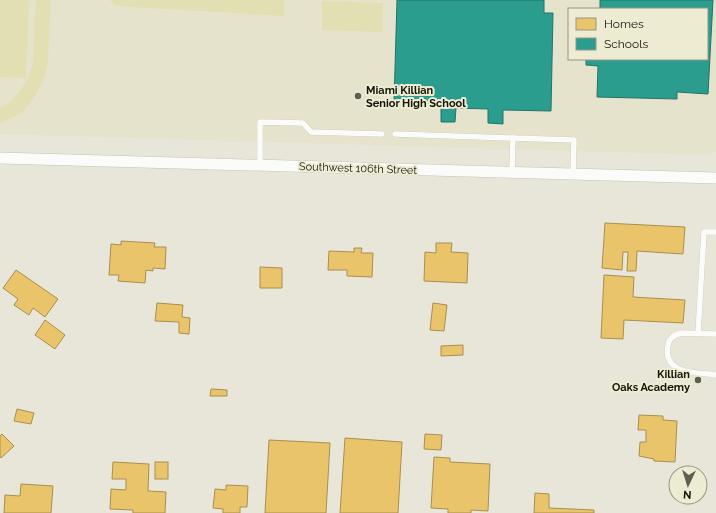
<svg xmlns="http://www.w3.org/2000/svg" width="716" height="513" font-family="Raleway,sans-serif">
	<style>
		.built { fill: #e5e3cc; fill-rule: evenodd }
		.green { fill: #e2dfb2 }
		.homes { fill: #e9c46a; stroke: #a98f4e }
		.schools { fill: #2a9d8f; stroke: #237467 }
		.lines { fill: none; stroke-linecap: round; stroke-linejoin: round }
		.service-casing { stroke: #c3c2b8; stroke-width: 6 }
		.minor-casing { stroke: #c3c2b8; stroke-width: 12 }
		.service { stroke: #fbfbf9; stroke-width: 5.5 }
		.minor { stroke: #fbfbf9; stroke-width: 11 }
		.poi-dot { fill: #5e5e53; stroke: #edecd3; stroke-width: 1.5 }
		.labels { text-anchor: middle; stroke-width: 4; stroke-linejoin: round; paint-order: stroke }
		.poi-label { font-size: 11px; font-weight: bold; fill: #14140b; stroke: #edecd3; text-anchor: start }
		.street-label { font-size: 11px; fill: #14140b; stroke: #edecd3 }
	</style>
	<rect width="100%" height="100%" fill="#e7e6d9"/>
	<path class="built" d="M 0,0 L 716,0 L 716,152 L 707,155 L 0,134 ZM 569,9 L 707,9 L 707,59 L 569,59 Z"/>
	<g class="green">
		<polygon points="0,0 29,0 26,78 0,77"/>
		<path d="M 36,0 L 51,0 L 48,61 L 45,77 L 34,98 L 23,112 L 0,124 L 0,108 C 18,99 28,82 33,63 Z"/>
		<polygon points="110,0 284,0 284,16 115,6"/>
		<polygon points="322,1 383,3 382,32 322,30"/>
	</g>
	<g class="homes">
		<polygon points="605,223 685,227 683,254 637,251 636,271 627,271 628,252 623,252 622,270 602,268"/>
		<polygon points="121,241 155,243 154,247 166,247 165,269 153,268 153,271 146,270 145,283 118,281 119,275 109,275 111,244 121,245"/>
		<polygon points="436,243 452,243 451,252 468,253 467,283 424,281 425,252 436,253"/>
		<polygon points="354,248 362,248 361,253 373,253 372,277 347,276 347,270 328,270 329,251 354,252"/>
		<polygon points="260,267 282,268 282,288 260,288"/>
		<polygon points="16,270 58,299 45,317 33,308 29,315 14,305 18,299 3,288"/>
		<polygon points="604,275 634,277 633,297 685,300 683,323 624,320 623,339 601,338"/>
		<polygon points="157,303 183,305 182,317 190,318 189,334 179,333 179,322 155,321"/>
		<polygon points="433,303 447,305 444,331 430,330"/>
		<polygon points="45,320 65,335 55,349 35,335"/>
		<polygon points="463,345 463,355 441,356 441,346"/>
		<polygon points="211,389 227,390 227,396 210,396"/>
		<polygon points="17,409 34,413 31,424 14,421"/>
		<polygon points="639,415 663,416 663,420 677,421 675,462 654,461 654,459 639,456 640,442 646,442 646,430 638,430"/>
		<polygon points="2,434 14,446 1,458 0,456 0,436"/>
		<polygon points="425,434 442,435 441,450 424,449"/>
		<polygon points="345,438 402,442 398,513 340,513"/>
		<polygon points="269,440 330,443 326,513 265,513"/>
		<polygon points="434,457 450,458 450,462 490,464 488,511 471,510 471,513 448,513 448,509 431,508"/>
		<polygon points="113,462 149,464 148,491 166,492 165,513 133,513 133,510 110,509 111,489 126,490 126,479 112,479"/>
		<rect x="155" y="462" width="13" height="17"/>
		<polygon points="21,484 53,486 51,513 4,513 5,495 20,496"/>
		<polygon points="226,485 248,486 247,507 240,507 240,513 223,513 223,509 213,508 215,489 226,490"/>
		<polygon points="535,493 549,494 549,508 594,510 594,513 534,513"/>
	</g>
	<g class="schools">
		<polygon points="397,0 544,0 544,13 553,13 551,111 503,110 503,124 488,123 488,109 456,108 455,122 441,122 441,104 394,102"/>
		<polygon points="600,0 713,0 708,94 677,92 677,99 597,97 598,66 586,65 586,59 707,59 707,9 600,9"/>
	</g>
	<g class="lines">
		<defs>
			<g id="service">
				<polyline points="395,134 513,138 512,172"/>
				<polyline points="513,138 574,140 573,174"/>
				<polyline points="260,165 260,122 303,123 311,132 382,134"/>
				<polyline points="698,333 704,232 716,232"/>
				<path d="M 716,334 L 681,333 C 674,335 669,338 668,345 C 662,375 696,372 716,375"/>
			</g>
			<polyline id="minor" points="0,158 716,178"/>
		</defs>
		<use href="#service" class="service-casing"/>
		<use href="#minor" class="minor-casing"/>
		<use href="#service" class="service"/>
		<use href="#minor" class="minor"/>
	</g>
	<g class="poi-dot">
		<circle cx="358" cy="96" r="4"/>
		<circle cx="698" cy="380" r="4"/>
	</g>
	<g class="labels">
		<g class="poi-label">
			<text x="366" y="94">Miami Killian<tspan x="366" dy="13">Senior High School</tspan></text>
			<text x="690" y="378" text-anchor="end">Killian<tspan x="690" dy="13">Oaks Academy</tspan></text>
		</g>
		<g class="street-label">
			<text transform="translate(358 168) rotate(2)" y="4">Southwest 106th Street</text>
		</g>
	</g>
	<rect x="568" y="8" width="140" height="52" fill="#edecd3" stroke="#969683"/>
	<rect x="576" y="18" width="20" height="12" fill="#e9c46a" stroke="#969683"/>
	<text x="604" y="28" font-size="12" fill="#14140b">Homes</text>
	<rect x="576" y="38" width="20" height="12" fill="#2a9d8f" stroke="#969683"/>
	<text x="604" y="48" font-size="12" fill="#14140b">Schools</text>
	<g transform="translate(688 485) rotate(184)"><circle r="19" fill="#edecd3" stroke="#969683"/>
	<path d="M0-3L7 15L0 10L-7 15Z" fill="#5e5e53"/>
	<text y="-6" font-size="11" font-weight="bold" text-anchor="middle" fill="#14140b">N</text>
	</g>
</svg>
